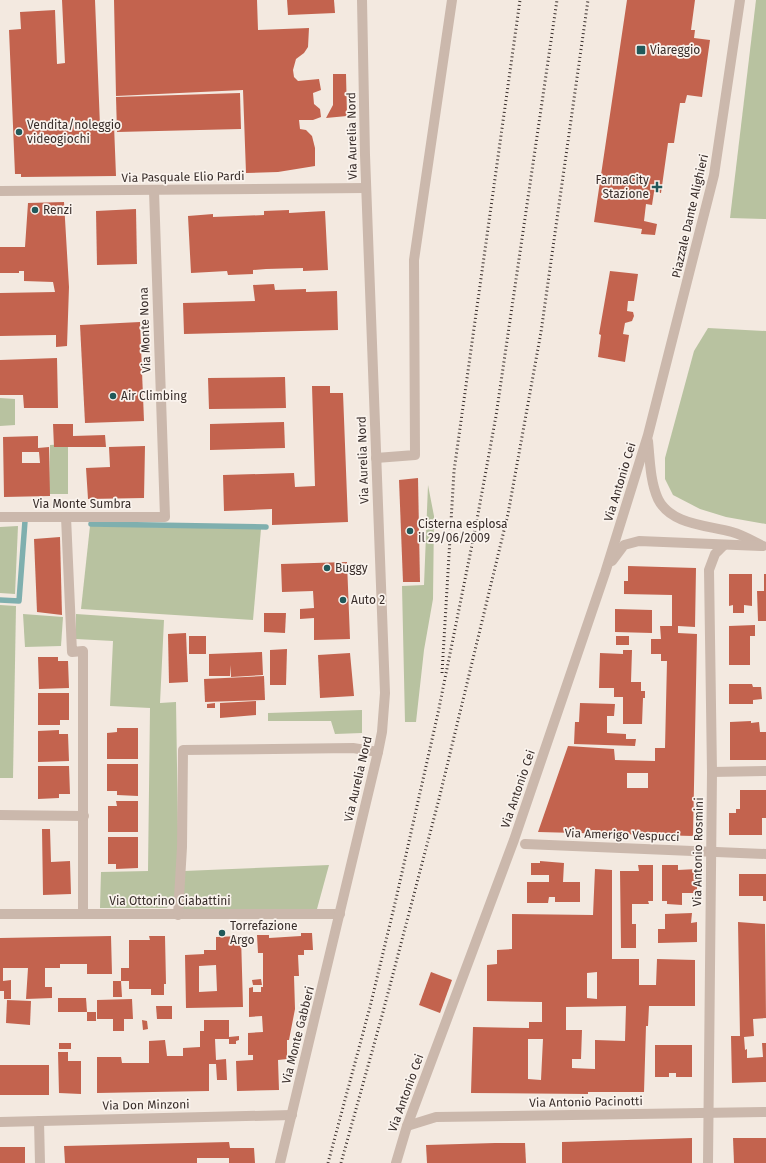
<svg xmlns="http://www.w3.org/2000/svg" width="766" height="1163" font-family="'Fira Sans',sans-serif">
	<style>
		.green { fill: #b8c2a0 }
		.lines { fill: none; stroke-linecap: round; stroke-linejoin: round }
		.stream { stroke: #7fafae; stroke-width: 5.5 }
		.building { fill: #c3634e; fill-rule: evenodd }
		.minor { stroke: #cbb8ac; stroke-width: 10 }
		.rail { stroke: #392e2b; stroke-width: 3; stroke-dasharray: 1 3; stroke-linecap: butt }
		.poi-dot { fill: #21595a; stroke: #faf3ed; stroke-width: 1.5 }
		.labels { text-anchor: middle; stroke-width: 3.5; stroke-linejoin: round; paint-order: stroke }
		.poi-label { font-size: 12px; fill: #392e2b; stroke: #faf3ed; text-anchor: start }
		.street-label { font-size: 12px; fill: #392e2b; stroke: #faf3ed }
	</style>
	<rect width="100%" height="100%" fill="#f3e9e0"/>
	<g class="green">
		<polygon points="756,0 766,0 766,219 730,218"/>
		<polygon points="708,328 766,331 766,524 726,517 700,509 673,495 665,479 665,458 694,351"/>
		<polygon points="0,398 15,399 15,425 0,426"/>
		<polygon points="68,444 68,494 49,494 50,445"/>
		<polygon points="428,485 434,516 433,599 424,650 416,722 405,722 402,586 424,585"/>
		<polygon points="18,526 15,594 0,593 0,527"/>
		<polygon points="90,526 261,529 253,620 81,609"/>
		<polygon points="0,605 16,606 13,778 0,778"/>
		<polygon points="23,614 63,617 61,646 25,647"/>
		<polygon points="76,614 164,620 160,703 176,702 179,892 167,908 100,908 101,872 148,871 150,708 110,706 113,641 76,639"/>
		<polygon points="362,710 362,733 335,734 331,721 268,721 268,713"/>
		<polygon points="329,865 317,909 183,910 184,871"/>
	</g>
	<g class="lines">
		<g class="stream">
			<polyline points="91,524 266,527"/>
			<polyline points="0,600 19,601 25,521"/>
		</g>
	</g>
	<g class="building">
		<polygon points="62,0 95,0 100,126 114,125 116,176 21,177 21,174 15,174 9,30 21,29 20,12 55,10 57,64 65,63"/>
		<polygon points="114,0 257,0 258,30 309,28 308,47 304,53 296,59 293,70 294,77 298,81 319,79 321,90 313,93 314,104 320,109 321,117 313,120 299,120 300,129 306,130 312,136 315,148 315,166 278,172 246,173 243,90 116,96"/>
		<polygon points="287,0 334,0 335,13 288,15"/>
		<polygon points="627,0 695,0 691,30 695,30 694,38 710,40 702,97 687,95 685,103 680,103 674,143 668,143 661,193 654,192 652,205 646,204 644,221 657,224 655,235 641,234 642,229 594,222"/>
		<polygon points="333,74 346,74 347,116 326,118 333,105"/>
		<polygon points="240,93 241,129 117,132 116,97"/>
		<polygon points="64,202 69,287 67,346 56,347 56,335 0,336 0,293 55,292 53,282 24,281 24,271 19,271 19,273 0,273 0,247 25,247 28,203"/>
		<polygon points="136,209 137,264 97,265 96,211"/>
		<polygon points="289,210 289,213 325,211 328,270 303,271 303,268 266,269 253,270 253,274 228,275 227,271 191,273 188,216 213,214 213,217 264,215 264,211"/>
		<polygon points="610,271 638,274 634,301 628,301 627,311 633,312 634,316 632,321 625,323 623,334 629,335 625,362 598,357 601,335 599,334"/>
		<polygon points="274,284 275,290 306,289 306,292 337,291 338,330 184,334 183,303 255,301 253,285"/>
		<polygon points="140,322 144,421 85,423 80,325"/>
		<polygon points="57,358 58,408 24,408 23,395 0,395 0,360"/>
		<polygon points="285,377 286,408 209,409 208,378"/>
		<polygon points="312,386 330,386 330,393 343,393 348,522 272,525 272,509 224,511 223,475 294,473 295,487 315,486"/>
		<polygon points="284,422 285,448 210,450 210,424"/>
		<polygon points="53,424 73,424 73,436 105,435 106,447 54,447"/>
		<path d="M 38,436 L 38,448 L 49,447 L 50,496 L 4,497 L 3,437 ZM 22,452 L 39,452 L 40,463 L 22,463 Z"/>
		<polygon points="145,446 144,498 88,499 86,468 110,467 109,447"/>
		<polygon points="418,478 420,582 403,582 399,480"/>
		<polygon points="60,537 62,615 37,612 34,539"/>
		<polygon points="347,562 350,639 314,640 314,618 300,619 300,609 314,608 313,591 282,592 281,564"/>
		<path d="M 628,566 L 696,568 L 695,627 L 678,626 L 678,633 L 697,634 L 693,836 L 538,832 L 568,746 L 614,749 L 615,760 L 655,761 L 655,748 L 665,748 L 667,661 L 661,661 L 661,654 L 651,654 L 651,639 L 661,639 L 660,626 L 672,626 L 672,595 L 624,594 L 624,581 L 628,581 ZM 627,773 L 648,773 L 648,788 L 627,788 Z"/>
		<polygon points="729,574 752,574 752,606 744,605 744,613 733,613 733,605 729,606"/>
		<polygon points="764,574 766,574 766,621 758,621 757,591 764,591"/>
		<polygon points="615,609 652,610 652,633 615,632"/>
		<polygon points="264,613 286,613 285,633 264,632"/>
		<polygon points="755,625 755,636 750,636 750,665 729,665 729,626"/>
		<polygon points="186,633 188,682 169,683 168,634"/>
		<rect x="189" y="636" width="17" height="18"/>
		<rect x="616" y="636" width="13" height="9"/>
		<polygon points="287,649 286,685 270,685 270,650"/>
		<polygon points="623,650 632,650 631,682 641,682 641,691 645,691 645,698 643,698 642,724 623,724 623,697 614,697 614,688 599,688 600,653 623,654"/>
		<polygon points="262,652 263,675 231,677 231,665 230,676 209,676 209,654"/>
		<polygon points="350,653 354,696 320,698 318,655"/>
		<polygon points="38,657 58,657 58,661 68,661 69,688 39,689"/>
		<polygon points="264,676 265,700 205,702 204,679"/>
		<polygon points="729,684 752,684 753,687 761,687 762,699 753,700 753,704 729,704"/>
		<polygon points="38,693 69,693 69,720 60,720 60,725 38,725"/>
		<polygon points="256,701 256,715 220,718 220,703"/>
		<polygon points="215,703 215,708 207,708 207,704"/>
		<polygon points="580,703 615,704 614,716 607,716 607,733 626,734 626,739 636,739 635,746 574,744 575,722 579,722"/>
		<polygon points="751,721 751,723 759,722 760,732 766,732 766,760 730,760 730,722"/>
		<polygon points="117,728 138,728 138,759 107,759 107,733 117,732"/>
		<polygon points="59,730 59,734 68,734 69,761 38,762 38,731"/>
		<polygon points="107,764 138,764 138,796 117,795 117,791 107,791"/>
		<polygon points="38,766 69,766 70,794 59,794 59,798 38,799"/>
		<polygon points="740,790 766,790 766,818 762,818 762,835 729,835 729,813 736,813 736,809 740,809"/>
		<polygon points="116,801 138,801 138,832 108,832 108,806 117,806"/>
		<polygon points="42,829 50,829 51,862 70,861 71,894 43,895"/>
		<polygon points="108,837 138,837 138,868 116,869 116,864 108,864"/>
		<polygon points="540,861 564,863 563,882 580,882 580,902 555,902 555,897 549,897 548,903 527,903 527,882 549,882 549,875 531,875 531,863 540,863"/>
		<polygon points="638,865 653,865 653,901 648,901 649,904 632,904 632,924 636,924 636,948 621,948 620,871 639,871"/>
		<polygon points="662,865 678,865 678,870 697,869 697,893 682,893 682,905 667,904 667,901 662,901"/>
		<path d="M 595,869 L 612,870 L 612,959 L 639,959 L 639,985 L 656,985 L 657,959 L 695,960 L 695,1006 L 649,1006 L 648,1026 L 646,1026 L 644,1092 L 588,1092 L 588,1094 L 471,1093 L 473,1027 L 529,1028 L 529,1022 L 542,1022 L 542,1002 L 487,1001 L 487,965 L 497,964 L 497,950 L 512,949 L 512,914 L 593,915 ZM 597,972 L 597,999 L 587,998 L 587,973 ZM 626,1006 L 625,1041 L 595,1040 L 595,1069 L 572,1068 L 572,1059 L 581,1059 L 582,1030 L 566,1030 L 566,1007 ZM 528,1039 L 543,1039 L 541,1080 L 528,1079 Z"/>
		<polygon points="739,874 766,874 766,901 763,901 763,896 739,896"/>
		<polygon points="692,913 691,923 697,922 697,942 658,943 658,929 665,929 665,914"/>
		<polygon points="738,922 765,924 766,1018 753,1019 754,1036 744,1037 745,1050 747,1049 747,1058 763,1057 762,1043 766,1043 766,1082 732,1083 731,1036 740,1036"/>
		<polygon points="301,933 312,933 313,950 304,950 304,955 298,955 299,976 294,976 295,1009 289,1040 287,1040 287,1059 278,1060 279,1090 237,1091 236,1061 253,1060 253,1055 248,1055 248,1033 263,1032 262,1016 249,1017 249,988 253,987 253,992 261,992 261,987 263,987 263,953 258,953 257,935 269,935 269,938 301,936"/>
		<polygon points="111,936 112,974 87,974 87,964 60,964 60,968 45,968 45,987 52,987 52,998 26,999 28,968 3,968 3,981 11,980 11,999 4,999 4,991 0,991 0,938"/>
		<polygon points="149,936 165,936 166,984 164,984 164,995 151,995 151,989 129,989 129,981 121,981 121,968 129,968 129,940 150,940"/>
		<path d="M 241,936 L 243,1007 L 186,1008 L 185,955 L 204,954 L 204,950 L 216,950 L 216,937 ZM 216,965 L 217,991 L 199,992 L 199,966 Z"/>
		<polygon points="431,972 452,980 440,1013 419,1005"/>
		<polygon points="261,979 262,985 253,985 252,980"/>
		<polygon points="113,981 121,981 122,997 113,997"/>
		<polygon points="58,998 86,998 87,1012 58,1012"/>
		<polygon points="132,999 133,1019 124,1019 124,1031 113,1031 113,1019 97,1019 97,1000"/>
		<polygon points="7,1000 31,1001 30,1025 6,1023"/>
		<polygon points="156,1006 172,1006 172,1019 157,1019"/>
		<rect x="87" y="1012" width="9" height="9"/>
		<polygon points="142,1020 147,1021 148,1029 143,1030"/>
		<polygon points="204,1020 229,1020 229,1037 239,1036 239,1040 236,1041 236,1044 229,1044 229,1039 215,1039 216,1060 226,1059 227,1080 217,1080 216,1064 209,1064 209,1091 97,1093 97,1057 121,1057 122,1063 149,1063 149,1041 165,1040 167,1056 183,1056 183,1048 200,1047 200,1031 204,1031"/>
		<rect x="59" y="1043" width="12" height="6"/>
		<polygon points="655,1045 692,1045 692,1077 676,1077 676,1073 669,1073 669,1077 655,1077"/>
		<polygon points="58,1052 68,1052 68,1061 81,1061 81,1094 59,1093"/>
		<rect x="0" y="1065" width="49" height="30"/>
		<polygon points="692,1138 692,1163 562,1163 562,1142"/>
		<polygon points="733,1138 766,1138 766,1163 734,1163"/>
		<polygon points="229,1142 230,1148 254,1148 255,1163 229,1163 229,1158 197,1158 197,1163 65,1163 64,1146"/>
		<polygon points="495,1143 525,1143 526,1163 427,1163 426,1145"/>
		<rect x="0" y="1147" width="25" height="16"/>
	</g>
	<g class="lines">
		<g class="minor">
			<polyline points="0,191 366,188"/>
			<path d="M 648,441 C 650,460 650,481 658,499 C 671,525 707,525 732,532 C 743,535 753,541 763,546"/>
			<polyline points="376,458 415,455 414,260 452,0"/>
			<polyline points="0,517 165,517 154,191"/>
			<polyline points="66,517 72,652 83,651 83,913"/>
			<polyline points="612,561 624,545 639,541 761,546"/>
			<polyline points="712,772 766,771"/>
			<polyline points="0,815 84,816"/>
			<polyline points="525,844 766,854"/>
			<polyline points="0,914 340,914"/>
			<polyline points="178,915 182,847 183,750 353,748 378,752"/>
			<polyline points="39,1121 40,1163"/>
			<polyline points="0,1122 292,1115"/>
			<polyline points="407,1126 436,1117 766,1112"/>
			<polyline points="280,1163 378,752 382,732 385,693 365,155 362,0"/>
			<polyline points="396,1163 407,1126 514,840 605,573 648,435 714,175 740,0"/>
			<polyline points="708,1163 712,772 709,570 715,554 724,545"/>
		</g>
		<g class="rail">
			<polyline points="442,673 454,471 520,0"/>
			<polyline points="328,1163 370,1007 396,899 438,713 476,525 496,416 557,0"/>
			<polyline points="341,1163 383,1012 439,799 508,514 541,332 588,0"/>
		</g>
	</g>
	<g class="poi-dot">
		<rect x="636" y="45" width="10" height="10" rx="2"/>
		<circle cx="19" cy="132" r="4"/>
		<path d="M655 181h4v4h4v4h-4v4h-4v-4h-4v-4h4z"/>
		<circle cx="35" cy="210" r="4"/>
		<circle cx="113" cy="396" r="4"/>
		<circle cx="410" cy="531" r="4"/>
		<circle cx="327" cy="568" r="4"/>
		<circle cx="343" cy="600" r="4"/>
		<circle cx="222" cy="933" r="4"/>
	</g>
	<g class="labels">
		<g class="poi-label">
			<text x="650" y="54">Viareggio</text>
			<text x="27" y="129">Vendita/noleggio<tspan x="27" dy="14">videogiochi</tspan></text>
			<text x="649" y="184" text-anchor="end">FarmaCity<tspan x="649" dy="14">Stazione</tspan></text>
			<text x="43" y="214">Renzi</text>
			<text x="121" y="400">Air Climbing</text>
			<text x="418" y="528">Cisterna esplosa<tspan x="418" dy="14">il 29/06/2009</tspan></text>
			<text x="335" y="572">Buggy</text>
			<text x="351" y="604">Auto 2</text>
			<text x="230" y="930">Torrefazione<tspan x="230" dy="14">Argo</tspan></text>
		</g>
		<g class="street-label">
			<text transform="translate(352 136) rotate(-91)" y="4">Via Aurelia Nord</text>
			<text transform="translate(183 177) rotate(-1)" y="4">Via Pasquale Elio Pardi</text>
			<text transform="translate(690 216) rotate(-77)" y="4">Piazzale Dante Alighieri</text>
			<text transform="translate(145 330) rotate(-92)" y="4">Via Monte Nona</text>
			<text transform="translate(363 460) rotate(-92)" y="4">Via Aurelia Nord</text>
			<text transform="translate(620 482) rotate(-73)" y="4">Via Antonio Cei</text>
			<text x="82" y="508">Via Monte Sumbra</text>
			<text transform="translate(358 779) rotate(-77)" y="4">Via Aurelia Nord</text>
			<text transform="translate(518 789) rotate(-71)" y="4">Via Antonio Cei</text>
			<text transform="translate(622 835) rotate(2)" y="4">Via Amerigo Vespucci</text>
			<text transform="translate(698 852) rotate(-89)" y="4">Via Antonio Rosmini</text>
			<text x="170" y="905">Via Ottorino Ciabattini</text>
			<text transform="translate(298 1035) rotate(-76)" y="4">Via Monte Gabberi</text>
			<text transform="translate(406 1093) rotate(-70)" y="4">Via Antonio Cei</text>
			<text transform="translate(586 1102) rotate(-1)" y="4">Via Antonio Pacinotti</text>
			<text transform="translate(146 1105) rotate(-1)" y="4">Via Don Minzoni</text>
		</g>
	</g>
</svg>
